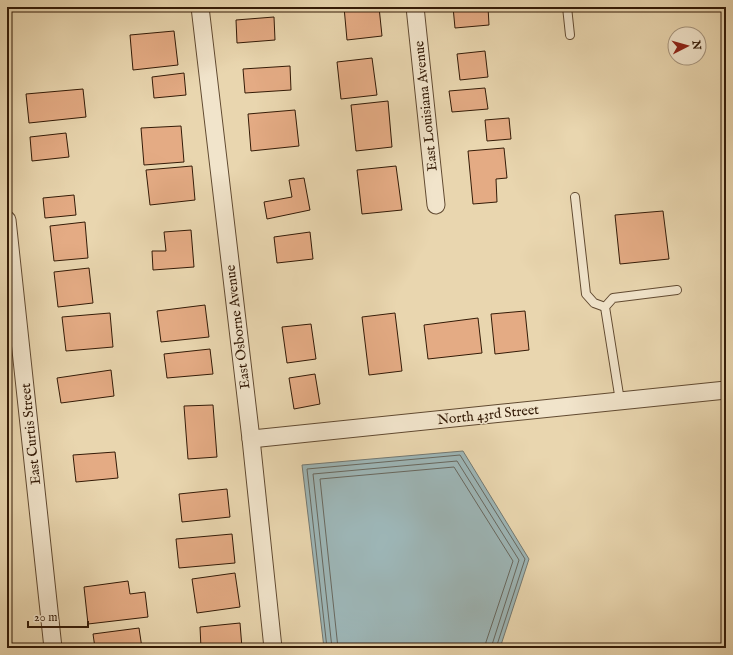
<svg xmlns="http://www.w3.org/2000/svg" width="733" height="655" font-family="'IM FELL English',serif">
	<style>
		.water { fill: #9db6b7; stroke: #737871 }
		.lines { fill: none; stroke-linecap: round; stroke-linejoin: round }
		.shore { stroke: #68685f; stroke-width: 1 }
		.building { fill: #e4ab84; stroke: #341b07 }
		.lane-casing { stroke: #614a31; stroke-width: 10 }
		.street-casing { stroke: #614a31; stroke-width: 19 }
		.lane { stroke: #f1e4cb; stroke-width: 8 }
		.street { stroke: #f1e4cb; stroke-width: 17 }
		.labels { text-anchor: middle; stroke-width: 3; stroke-linejoin: round; paint-order: stroke }
		.street-label { font-size: 14px; fill: #341b07; stroke: #f1e4cb }
	</style>
	<rect width="100%" height="100%" fill="#e9d6af"/>
	<filter id="stains"><feTurbulence type="fractalNoise" baseFrequency=".005" numOctaves="4"/><feColorMatrix values="0 0 0 0 .2 0 0 0 0 .09 0 0 0 0 .02 0 0 0 .5 -.17"/></filter>
	<radialGradient id="worn" r=".72"><stop offset=".6" stop-color="#630" stop-opacity="0"/><stop offset="1" stop-color="#630" stop-opacity=".3"/></radialGradient>
	<polygon class="water" points="463,451 529,559 500,648 324,648 302,465"/>
	<g class="lines">
		<g class="shore">
			<polyline points="327,648 307,469 460,455 525,559 496,648"/>
			<polyline points="332,648 313,474 457,461 519,560 491,648"/>
			<polyline points="338,648 320,479 454,467 513,561 486,642 485,648"/>
		</g>
	</g>
	<g class="building">
		<polygon points="344,7 379,7 382,36 347,40"/>
		<polygon points="453,7 488,7 489,25 455,28"/>
		<polygon points="596,7 628,7 596,10"/>
		<polygon points="274,17 275,40 237,43 236,20"/>
		<polygon points="174,31 178,65 133,70 130,35"/>
		<polygon points="485,51 488,77 460,80 457,54"/>
		<polygon points="372,58 377,95 341,99 337,62"/>
		<polygon points="290,66 291,90 245,93 243,69"/>
		<polygon points="184,73 186,95 154,98 152,77"/>
		<polygon points="485,88 488,109 452,112 449,91"/>
		<polygon points="83,89 86,117 29,123 26,94"/>
		<polygon points="388,101 392,147 356,151 351,105"/>
		<polygon points="295,110 299,146 251,151 248,114"/>
		<polygon points="509,118 511,139 487,141 485,120"/>
		<polygon points="181,126 184,162 144,165 141,128"/>
		<polygon points="66,133 69,157 32,161 30,137"/>
		<polygon points="504,148 507,178 496,179 497,202 473,204 468,151"/>
		<polygon points="192,166 195,200 150,205 146,170"/>
		<polygon points="396,166 402,210 362,214 357,170"/>
		<polygon points="304,178 310,210 267,219 264,202 292,197 289,180"/>
		<polygon points="74,195 76,215 45,218 43,198"/>
		<polygon points="663,211 669,259 620,264 615,215"/>
		<polygon points="85,222 88,258 54,261 50,226"/>
		<polygon points="191,230 194,267 153,270 152,251 166,251 164,232"/>
		<polygon points="310,232 313,259 277,263 274,237"/>
		<polygon points="89,268 93,303 58,307 54,272"/>
		<polygon points="205,305 209,337 161,342 157,311"/>
		<polygon points="525,311 529,350 495,354 491,314"/>
		<polygon points="110,313 113,347 66,351 62,317"/>
		<polygon points="395,313 402,371 369,375 362,317"/>
		<polygon points="478,318 482,353 428,359 424,325"/>
		<polygon points="311,324 316,359 287,363 282,327"/>
		<polygon points="210,349 213,374 167,378 164,354"/>
		<polygon points="111,370 114,396 61,403 57,378"/>
		<polygon points="315,374 320,404 294,409 289,378"/>
		<polygon points="213,405 217,457 188,459 184,406"/>
		<polygon points="115,452 118,478 76,482 73,455"/>
		<polygon points="227,489 230,517 182,522 179,494"/>
		<polygon points="232,534 235,563 179,568 176,539"/>
		<polygon points="235,573 240,607 197,613 192,579"/>
		<polygon points="128,581 130,594 145,592 148,617 88,624 84,587"/>
		<polygon points="240,623 242,648 201,648 200,627"/>
		<polygon points="139,628 142,648 95,648 93,634"/>
	</g>
	<g class="lines">
		<defs>
			<g id="lane">
				<polyline points="567,7 570,35"/>
				<polyline points="575,197 586,294 594,303 605,307"/>
				<polyline points="620,401 605,307 613,298 677,290"/>
			</g>
			<g id="street">
				<polyline points="200,7 251,439 273,648"/>
				<polyline points="415,7 436,205"/>
				<polyline points="7,220 53,648"/>
				<polyline points="251,439 726,390"/>
			</g>
		</defs>
		<use href="#lane" class="lane-casing"/>
		<use href="#street" class="street-casing"/>
		<use href="#lane" class="lane"/>
		<use href="#street" class="street"/>
	</g>
	<g class="labels">
		<g class="street-label">
			<text transform="translate(425 106) rotate(-96)" y="5">East Louisiana Avenue</text>
			<text transform="translate(237 327) rotate(-97)" y="5">East Osborne Avenue</text>
			<text transform="translate(488 414) rotate(-6)" y="5">North 43rd Street</text>
			<text transform="translate(30 434) rotate(-96)" y="5">East Curtis Street</text>
		</g>
	</g>
	<rect width="733" height="655" fill="none" stroke="#e9d6af" stroke-width="24"/>
	<rect x="8" y="8" width="717" height="639" fill="none" stroke="#341b07" stroke-width="2"/>
	<rect x="12" y="12" width="709" height="631" fill="none" stroke="#341b07"/>
	<g transform="translate(687 46) rotate(84)"><circle r="19" fill="#f1e4cb" stroke="#a5947d"/>
	<path d="M0-3L7 15L0 10L-7 15Z" fill="#8f2418"/>
	<text y="-6" font-size="11" font-weight="bold" text-anchor="middle" fill="#341b07">N</text>
	</g>
	<path d="M28 621v6h60v-6" fill="none" stroke="#341b07" stroke-width="2"/>
	<text x="34" y="621" font-size="12" fill="#341b07" stroke="#f1e4cb" stroke-width="3" paint-order="stroke">20 m</text>
	<rect width="100%" height="100%" filter="url(#stains)"/>
	<rect width="100%" height="100%" fill="url(#worn)"/>
</svg>
